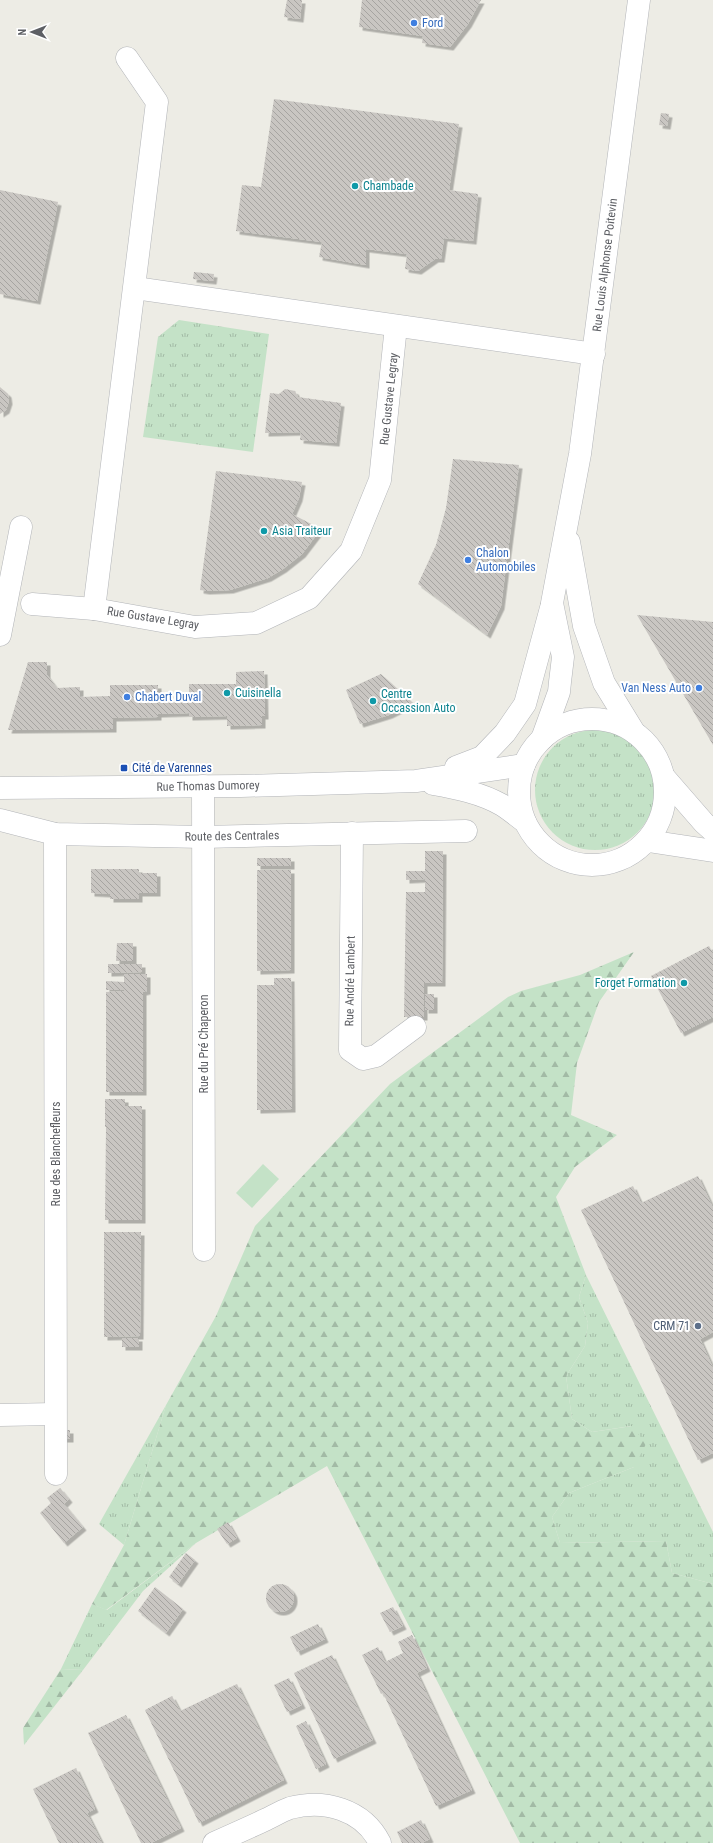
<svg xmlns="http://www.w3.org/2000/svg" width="713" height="1843" font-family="'Roboto Condensed',sans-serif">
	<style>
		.grass { fill: url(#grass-tufts) }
		.forest { fill: url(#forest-firs) }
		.park { fill: #c4e2c7 }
		.building { fill: url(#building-back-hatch); filter: url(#shadow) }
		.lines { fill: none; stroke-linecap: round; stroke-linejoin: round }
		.minor-casing { stroke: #b2b4b8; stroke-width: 23 }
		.minor { stroke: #fff; stroke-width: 22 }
		.shop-dot { fill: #3f7fe0; stroke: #fff; stroke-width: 1.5 }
		.culture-dot { fill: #0f9aa8; stroke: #fff; stroke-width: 1.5 }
		.transit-dot { fill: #1a4fb4; stroke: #fff; stroke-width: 1.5 }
		.service-dot { fill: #5c6f8a; stroke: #fff; stroke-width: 1.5 }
		.labels { text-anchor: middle; stroke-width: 4; stroke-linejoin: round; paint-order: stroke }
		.shop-label { font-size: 12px; fill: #366cbe; stroke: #fff; text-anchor: start }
		.culture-label { font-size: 12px; fill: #0d838f; stroke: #fff; text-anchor: start }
		.street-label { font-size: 12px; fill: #5d5f64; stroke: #fff }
		.transit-label { font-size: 12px; fill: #164399; stroke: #fff; text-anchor: start }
		.service-label { font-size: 12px; fill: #4e5e75; stroke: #fff; text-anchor: end }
	</style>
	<defs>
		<pattern id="grass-tufts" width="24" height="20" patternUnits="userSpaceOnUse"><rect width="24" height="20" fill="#c4e2c7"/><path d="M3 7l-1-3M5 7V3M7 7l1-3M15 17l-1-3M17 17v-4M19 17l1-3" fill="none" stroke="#a2baa5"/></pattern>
		<pattern id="forest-firs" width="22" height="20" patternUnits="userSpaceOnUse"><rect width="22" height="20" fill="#c4e2c7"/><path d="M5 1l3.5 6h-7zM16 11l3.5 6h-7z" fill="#a2baa5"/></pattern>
		<pattern id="building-back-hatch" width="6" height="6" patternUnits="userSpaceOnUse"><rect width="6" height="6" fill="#c9c6c2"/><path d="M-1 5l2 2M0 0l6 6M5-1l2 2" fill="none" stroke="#a6a4a1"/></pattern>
		<filter id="shadow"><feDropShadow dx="3.5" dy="3.5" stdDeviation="0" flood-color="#0004"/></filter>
	</defs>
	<rect width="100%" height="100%" fill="#edece5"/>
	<g class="grass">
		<polygon points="179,320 269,334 253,452 143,437 158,337"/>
		<circle cx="595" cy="790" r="60"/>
		<polygon points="586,1275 713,1532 713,1584 672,1573 666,1541 560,1543 552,1517 569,1493 634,1467 631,1426 592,1432 572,1419 566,1376 585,1346 588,1323 579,1297"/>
		<polygon points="166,1405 124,1545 99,1524"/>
		<polygon points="196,1543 143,1591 83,1670 61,1669 92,1604 107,1610"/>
	</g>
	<g class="forest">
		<polygon points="634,952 599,1002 577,1063 571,1115 617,1135 575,1167 556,1197 586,1275 579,1297 588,1323 585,1346 566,1376 572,1419 592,1432 632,1426 646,1444 634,1467 569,1493 552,1517 560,1543 666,1541 672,1573 713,1584 713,1843 520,1843 327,1466 196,1543 106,1610 92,1604 124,1545 166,1405 216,1316 255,1226 390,1084 508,997 521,991 580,975"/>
		<polygon points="61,1669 83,1670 24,1745 23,1728"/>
	</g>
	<polygon class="park" points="263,1164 279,1179 252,1208 236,1193"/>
	<g class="building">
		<polygon points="287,0 302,0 300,19 284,17"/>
		<polygon points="362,0 481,0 468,24 450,47 422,43 423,36 359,27"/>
		<polygon points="274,99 459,124 449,190 478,194 473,241 444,238 441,259 435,259 418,271 405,269 407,254 366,249 366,265 319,257 322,242 236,231 242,185 261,187"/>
		<polygon points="661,113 669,114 667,126 659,125"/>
		<polygon points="0,190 58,202 37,301 0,294"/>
		<polygon points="194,272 214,274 213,281 193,279"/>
		<polygon points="0,387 8,394 9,401 6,410 0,414"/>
		<polygon points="285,389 295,391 298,397 341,403 336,443 300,440 301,432 265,433 270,393 279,394"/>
		<polygon points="453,459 519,465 501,606 487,635 418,584 436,545 446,508"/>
		<polygon points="216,471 302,482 299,498 292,514 321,529 302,554 283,569 268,578 230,590 206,591 200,590"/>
		<polygon points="637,615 713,622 713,745"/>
		<polygon points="28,662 47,662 47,675 57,688 80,687 80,697 110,696 110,685 158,685 158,703 189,702 189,684 236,684 236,672 264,671 265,716 262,716 262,725 227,726 227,716 189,717 189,713 158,714 158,717 113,718 113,729 8,730"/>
		<polygon points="381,674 413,703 389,715 360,724 346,690"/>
		<polygon points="425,851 443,851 442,983 424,983 424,1017 404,1017 406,892 425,892 425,879 406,880 406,871 425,871"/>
		<rect x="257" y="858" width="34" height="8"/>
		<polygon points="91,869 139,869 139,873 157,873 157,893 139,893 139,899 110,899 110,894 91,893"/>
		<polygon points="257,870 291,870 291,970 257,971"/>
		<polygon points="117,943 133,943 133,961 116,961"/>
		<polygon points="709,946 713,953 713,1017 681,1033 651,976"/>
		<polygon points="108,964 142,964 142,972 108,973"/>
		<polygon points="124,974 147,974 147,991 143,992 143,1092 106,1092 106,992 124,991 124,990 106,990 106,981 124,982"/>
		<polygon points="274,978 291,978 292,1109 257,1110 257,985 274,985"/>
		<rect x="425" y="994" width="9" height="16"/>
		<polygon points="105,1099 125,1099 125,1106 142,1106 142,1220 105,1220 106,1127 105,1127"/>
		<polygon points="698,1176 713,1208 713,1332 700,1339 713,1368 713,1453 698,1460 581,1210 633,1186 641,1203"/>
		<polygon points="104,1232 141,1232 140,1336 104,1337"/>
		<rect x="122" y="1338" width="17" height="9"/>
		<polygon points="63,1430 70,1430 70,1439 62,1439"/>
		<polygon points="60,1488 69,1499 64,1504 83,1527 64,1543 40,1513 51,1503 47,1498"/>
		<polygon points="228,1522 237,1538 227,1544 217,1529"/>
		<polygon points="186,1553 195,1560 178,1584 169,1577"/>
		<circle cx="280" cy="1598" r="14"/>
		<polygon points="155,1587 183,1609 166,1633 138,1611"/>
		<polygon points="393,1607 403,1626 390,1632 380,1613"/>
		<polygon points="318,1624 325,1639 297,1652 290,1637"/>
		<polygon points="412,1635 427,1668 417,1673 472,1790 436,1806 383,1693 381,1694 362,1655 378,1647 385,1662 403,1653 398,1642"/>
		<polygon points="332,1655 373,1740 334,1759 294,1673"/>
		<polygon points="289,1678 302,1705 287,1712 274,1685"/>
		<polygon points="237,1684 284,1780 199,1823 145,1710 172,1696 180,1711"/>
		<polygon points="126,1715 181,1828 151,1843 141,1843 88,1733"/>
		<polygon points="306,1721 326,1764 316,1769 296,1726"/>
		<polygon points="76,1768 95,1809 87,1813 102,1843 59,1843 33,1789"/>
		<polygon points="421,1820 430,1839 422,1843 402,1843 397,1832"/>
	</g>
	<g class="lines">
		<defs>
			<g id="minor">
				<polyline points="135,288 594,354"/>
				<polyline points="569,542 584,626 604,683 634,732"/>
				<polyline points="32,604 94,609 195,627 256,623 309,598 351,551 380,480 396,326"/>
				<polyline points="94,609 157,102 127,58"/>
				<polyline points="0,635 21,527"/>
				<circle cx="592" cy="792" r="73"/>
				<polyline points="542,739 559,692 560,682 563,657 552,603 580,454 639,0"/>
				<polyline points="456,767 482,757 505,733 525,704 551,608"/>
				<polyline points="664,777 704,823 713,831"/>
				<path d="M 433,784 C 456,788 481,793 502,805 C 510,810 517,816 525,822"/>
				<polyline points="203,786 204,1250"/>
				<polyline points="0,788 241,786 416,781 524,765"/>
				<polyline points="0,820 55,834 203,837 466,831"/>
				<polyline points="352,833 350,1050 363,1059 376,1056 415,1027"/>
				<polyline points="55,834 56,1474"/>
				<polyline points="648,841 713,851"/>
				<polyline points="0,1415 55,1414"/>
				<path d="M 214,1843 C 232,1835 250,1827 267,1819 C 275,1815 282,1811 290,1808 C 324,1799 363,1809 380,1843"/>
			</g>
		</defs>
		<use href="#minor" class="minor-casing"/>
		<use href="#minor" class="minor"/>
	</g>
	<g class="shop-dot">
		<circle cx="414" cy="23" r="4"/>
		<circle cx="468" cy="560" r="4"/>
		<circle cx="699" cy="688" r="4"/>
		<circle cx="127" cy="697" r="4"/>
	</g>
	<g class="culture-dot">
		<circle cx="355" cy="186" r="4"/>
		<circle cx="264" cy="531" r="4"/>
		<circle cx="227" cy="693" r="4"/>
		<circle cx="373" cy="701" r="4"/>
		<circle cx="684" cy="983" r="4"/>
	</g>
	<rect class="transit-dot" x="120" y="764" width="8" height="8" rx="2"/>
	<circle class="service-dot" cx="698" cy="1326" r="4"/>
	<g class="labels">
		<g class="shop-label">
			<text x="422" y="27">Ford</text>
			<text x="476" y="557">Chalon<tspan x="476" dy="14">Automobiles</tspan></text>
			<text x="691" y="692" text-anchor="end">Van Ness Auto</text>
			<text x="135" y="701">Chabert Duval</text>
		</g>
		<g class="culture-label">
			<text x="363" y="190">Chambade</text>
			<text x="272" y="535">Asia Traiteur</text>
			<text x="235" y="697">Cuisinella</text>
			<text x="381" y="698">Centre<tspan x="381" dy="14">Occassion Auto</tspan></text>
			<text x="676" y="987" text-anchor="end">Forget Formation</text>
		</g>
		<g class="street-label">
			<text transform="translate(605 265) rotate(-83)" y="4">Rue Louis Alphonse Poitevin</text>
			<text transform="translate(389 399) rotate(-84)" y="4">Rue Gustave Legray</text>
			<text transform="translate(153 618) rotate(9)" y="4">Rue Gustave Legray</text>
			<text transform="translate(208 786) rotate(-1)" y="4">Rue Thomas Dumorey</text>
			<text transform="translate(232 836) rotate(-1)" y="4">Route des Centrales</text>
			<text transform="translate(350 981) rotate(-89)" y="4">Rue André Lambert</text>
			<text transform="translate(204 1044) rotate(-90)" y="4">Rue du Pré Chaperon</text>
			<text transform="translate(56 1154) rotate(-90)" y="4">Rue des Blanchefleurs</text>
		</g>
		<g class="transit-label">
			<text x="132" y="772">Cité de Varennes</text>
		</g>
		<g class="service-label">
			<text x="690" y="1330">CRM 71</text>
		</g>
	</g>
	<g transform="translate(32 32) rotate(270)" stroke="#ffffff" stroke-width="3" paint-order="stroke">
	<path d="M0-3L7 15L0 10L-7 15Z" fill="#5d5f64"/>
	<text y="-6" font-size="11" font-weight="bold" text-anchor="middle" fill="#5d5f64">N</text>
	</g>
</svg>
